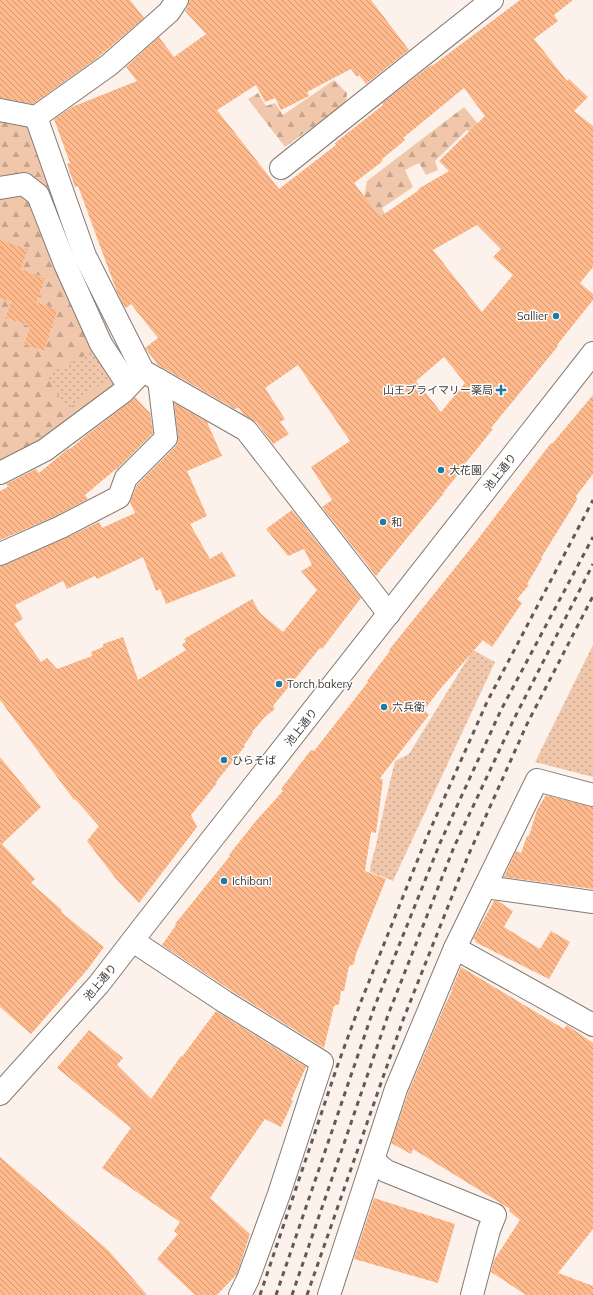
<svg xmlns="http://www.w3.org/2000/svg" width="593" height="1295" font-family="Mulish,'Noto Sans JP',sans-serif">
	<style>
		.forest { fill: url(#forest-firs) }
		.park { fill: url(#park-dots) }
		.building { fill: url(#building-back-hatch); fill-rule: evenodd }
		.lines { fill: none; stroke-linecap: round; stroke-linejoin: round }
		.street-casing { stroke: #837a74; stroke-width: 24 }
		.secondary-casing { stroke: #837a74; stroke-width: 24 }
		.street { stroke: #fff; stroke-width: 22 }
		.secondary { stroke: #fff; stroke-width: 22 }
		.rail { stroke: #615b58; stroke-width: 3; stroke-dasharray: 5 5; stroke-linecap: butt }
		.poi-dot { fill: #1b7aa7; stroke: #fff; stroke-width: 1.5 }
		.labels { text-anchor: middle; stroke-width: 3; stroke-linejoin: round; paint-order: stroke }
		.poi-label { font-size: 11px; fill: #3f3b38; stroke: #fff; text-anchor: start }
		.street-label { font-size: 11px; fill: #3f3b38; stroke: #fff }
	</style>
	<defs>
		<pattern id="forest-firs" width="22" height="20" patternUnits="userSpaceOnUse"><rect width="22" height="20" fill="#f1c7ab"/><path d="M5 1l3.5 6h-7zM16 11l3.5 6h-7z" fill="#c5a38c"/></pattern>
		<pattern id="park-dots" width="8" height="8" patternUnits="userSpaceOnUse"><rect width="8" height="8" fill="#f1c7ab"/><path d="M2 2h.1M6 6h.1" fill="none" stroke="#c5a38c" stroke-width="1.8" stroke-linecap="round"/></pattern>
		<pattern id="building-back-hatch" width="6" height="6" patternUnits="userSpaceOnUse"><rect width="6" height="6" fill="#feba8c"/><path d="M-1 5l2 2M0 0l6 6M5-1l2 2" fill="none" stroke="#cf9873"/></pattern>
	</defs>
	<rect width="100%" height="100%" fill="#fdf2eb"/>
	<g class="forest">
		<polygon points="334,80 347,93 346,103 285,147 248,99 258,93 266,106 275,103 283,115"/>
		<polygon points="464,107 480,126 482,142 467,130 435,161 438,170 426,175 419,163 405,170 413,187 382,208 387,218 348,242 364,197 367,181"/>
		<polygon points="0,119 33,124 83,276 119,364 121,387 41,449 0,466 0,298 11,302 5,318 30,326 24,344 44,351 58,310 37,302 45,278 21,269 27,249 0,240"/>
	</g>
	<g class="park">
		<polygon points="94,351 109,378 67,410 46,375"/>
		<polygon points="593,645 593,777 535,762"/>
		<path d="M 473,650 L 495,662 L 393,881 L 370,872 C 370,863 374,855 376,845 C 382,817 388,789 395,761 L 409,754 Z"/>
	</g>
	<g class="building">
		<polygon points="0,0 130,0 144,18 96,59 33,104 0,98"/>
		<path d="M 189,0 L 371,0 L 409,50 L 366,84 L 359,75 L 357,77 L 351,69 L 307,92 L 309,96 L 281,110 L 275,98 L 265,102 L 256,85 L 217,110 L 279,189 L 336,145 L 335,143 L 383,105 L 382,103 L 431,65 L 432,66 L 520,0 L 573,0 L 554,15 L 558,21 L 534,39 L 567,81 L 569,79 L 588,97 L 574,111 L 593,126 L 593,267 L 580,283 L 593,294 L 593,300 L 557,345 L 558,346 L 491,428 L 493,429 L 459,471 L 460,472 L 443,493 L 444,493 L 376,576 L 322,507 L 332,500 L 311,467 L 350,441 L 298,365 L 265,388 L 285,419 L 280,422 L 289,434 L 273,444 L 256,422 L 243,414 L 239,408 L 235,409 L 158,365 L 145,348 L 158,338 L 131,304 L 126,308 L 123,304 L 117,292 L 78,186 L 75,187 L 67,164 L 70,163 L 54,119 L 72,107 L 137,81 L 126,67 L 159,37 L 174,57 L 206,34 L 185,11 L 188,7 ZM 464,88 L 485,116 L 439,161 L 449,171 L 418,189 L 419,190 L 380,217 L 354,183 L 383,161 L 381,160 L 405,140 L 403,138 ZM 477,225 L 501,249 L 493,257 L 513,275 L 482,312 L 433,250 ZM 444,357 L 465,383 L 441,412 L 416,381 Z"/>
		<polygon points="0,240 28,249 21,269 45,278 37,302 58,310 44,351 24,344 30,326 5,318 11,302 0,298"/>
		<polygon points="593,395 593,474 576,496 577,500 541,558 542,559 527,584 529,585 517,599 522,603 492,647 483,640 441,688 424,710 429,715 380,778 383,780 376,833 371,832 365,871 386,879 356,954 354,964 349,966 344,991 341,991 339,1004 334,1006 324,1048 322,1047 232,991 162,945 176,925 175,924 230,856 229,855 255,822 283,791 281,789 311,750 314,751 368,682 367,681 390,651 389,650 475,543 551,443 552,444"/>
		<polygon points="135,397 149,412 150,412 153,433 116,470 116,469 85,495 88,499 56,516 0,540 0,491 8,487 6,484 36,469 39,473 69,448 70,449 88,434 130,402"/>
		<polygon points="174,403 207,422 222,456 187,471 207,516 190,524 210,559 222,552 236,576 166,604 160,589 156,591 143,557 97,579 95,576 67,589 63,581 15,605 23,619 14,624 41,662 47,658 57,669 92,656 91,652 103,647 103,644 123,637 138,680 186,650 182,644 186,642 184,639 252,599 260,613 283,632 317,590 301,571 312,565 304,549 288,556 266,529 292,510 361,598 322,649 320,648 273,706 275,709 266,716 252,732 253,733 244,745 245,746 216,782 217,783 191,815 197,827 139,903 116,879 87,841 99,826 75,799 74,800 0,700 0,566 5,565 66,538 99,522 102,528 135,513 130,502 137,485 175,447 178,442 178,436"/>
		<polygon points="0,757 41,807 2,844 35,879 31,883 62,910 61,912 104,947 87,970 31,1034 0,1007"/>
		<polygon points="546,795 593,807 593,889 504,877 516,851 521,853 527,836 529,836 537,810"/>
		<polygon points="494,901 498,901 513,911 504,927 540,949 551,931 570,942 549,979 475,942 476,940 473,939"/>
		<polygon points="461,967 564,1029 567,1025 593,1043 593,1229 558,1273 593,1286 593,1295 526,1295 491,1272 494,1260 520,1220 509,1211 510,1209 413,1149 411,1154 391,1143 408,1093 445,1005 452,991 451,991"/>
		<polygon points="216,1011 306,1067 291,1100 293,1101 281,1127 265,1119 210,1198 250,1234 237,1274 217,1295 195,1295 157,1259 178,1234 174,1231 180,1222 102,1168 131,1128 57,1068 89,1030 123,1058 117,1065 151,1099 181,1056 182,1057"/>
		<polygon points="0,1157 108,1250 147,1295 0,1295"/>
		<polygon points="374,1198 455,1224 438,1283 354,1259"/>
	</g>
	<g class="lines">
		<defs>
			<g id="street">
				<polyline points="0,110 36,117 109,65 169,12 177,0"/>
				<polyline points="36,117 85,256 143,371 246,430 389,614"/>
				<polyline points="281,168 492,0"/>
				<polyline points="0,188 24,184 38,195 65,264 101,344 128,385"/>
				<polyline points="0,473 45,450 123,392 139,375"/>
				<polyline points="0,554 61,527 119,497 126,478 166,438 159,380"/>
				<polyline points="485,887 593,902"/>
				<polyline points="133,941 225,1002 322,1062 279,1194 248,1279 240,1295"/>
				<polyline points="455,948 593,1025"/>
				<polyline points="373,1160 386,1171 495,1215 489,1230 472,1295"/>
				<polyline points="329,1295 396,1089 455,948 537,780 593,795"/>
			</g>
			<polyline id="secondary" points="0,1094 99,984 143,927 593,353"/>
		</defs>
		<use href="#street" class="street-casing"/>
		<use href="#secondary" class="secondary-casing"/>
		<use href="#street" class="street"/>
		<use href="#secondary" class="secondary"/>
		<g class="rail">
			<polyline points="260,1295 337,1067 360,1004 426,839 487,702 593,500"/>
			<polyline points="276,1295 374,1008 440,843 501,710 593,537"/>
			<polyline points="292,1295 388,1015 454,847 514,719 593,564"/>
			<polyline points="307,1295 403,1020 468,856 527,724 593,596"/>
		</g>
	</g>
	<g class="poi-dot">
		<circle cx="556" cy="316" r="4"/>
		<path d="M499 384h4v4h4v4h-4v4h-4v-4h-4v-4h4z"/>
		<circle cx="441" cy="470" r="4"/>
		<circle cx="383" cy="522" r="4"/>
		<circle cx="279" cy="684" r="4"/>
		<circle cx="384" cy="707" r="4"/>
		<circle cx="224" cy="760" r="4"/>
		<circle cx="224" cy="881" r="4"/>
	</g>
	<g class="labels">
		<g class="poi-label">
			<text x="548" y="320" text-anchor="end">Sallier</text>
			<text x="493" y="394" text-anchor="end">山王プライマリー薬局</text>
			<text x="449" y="474">大花園</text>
			<text x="391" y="526">和</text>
			<text x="287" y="688">Torch bakery</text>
			<text x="392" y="711">六兵衛</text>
			<text x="232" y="764">ひらそば</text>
			<text x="232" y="885">Ichiban!</text>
		</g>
		<g class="street-label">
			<text transform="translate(500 472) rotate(-52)" y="4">池上通り</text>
			<text transform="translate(301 727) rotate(-52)" y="4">池上通り</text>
			<text transform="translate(100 982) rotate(-50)" y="4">池上通り</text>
		</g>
	</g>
</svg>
